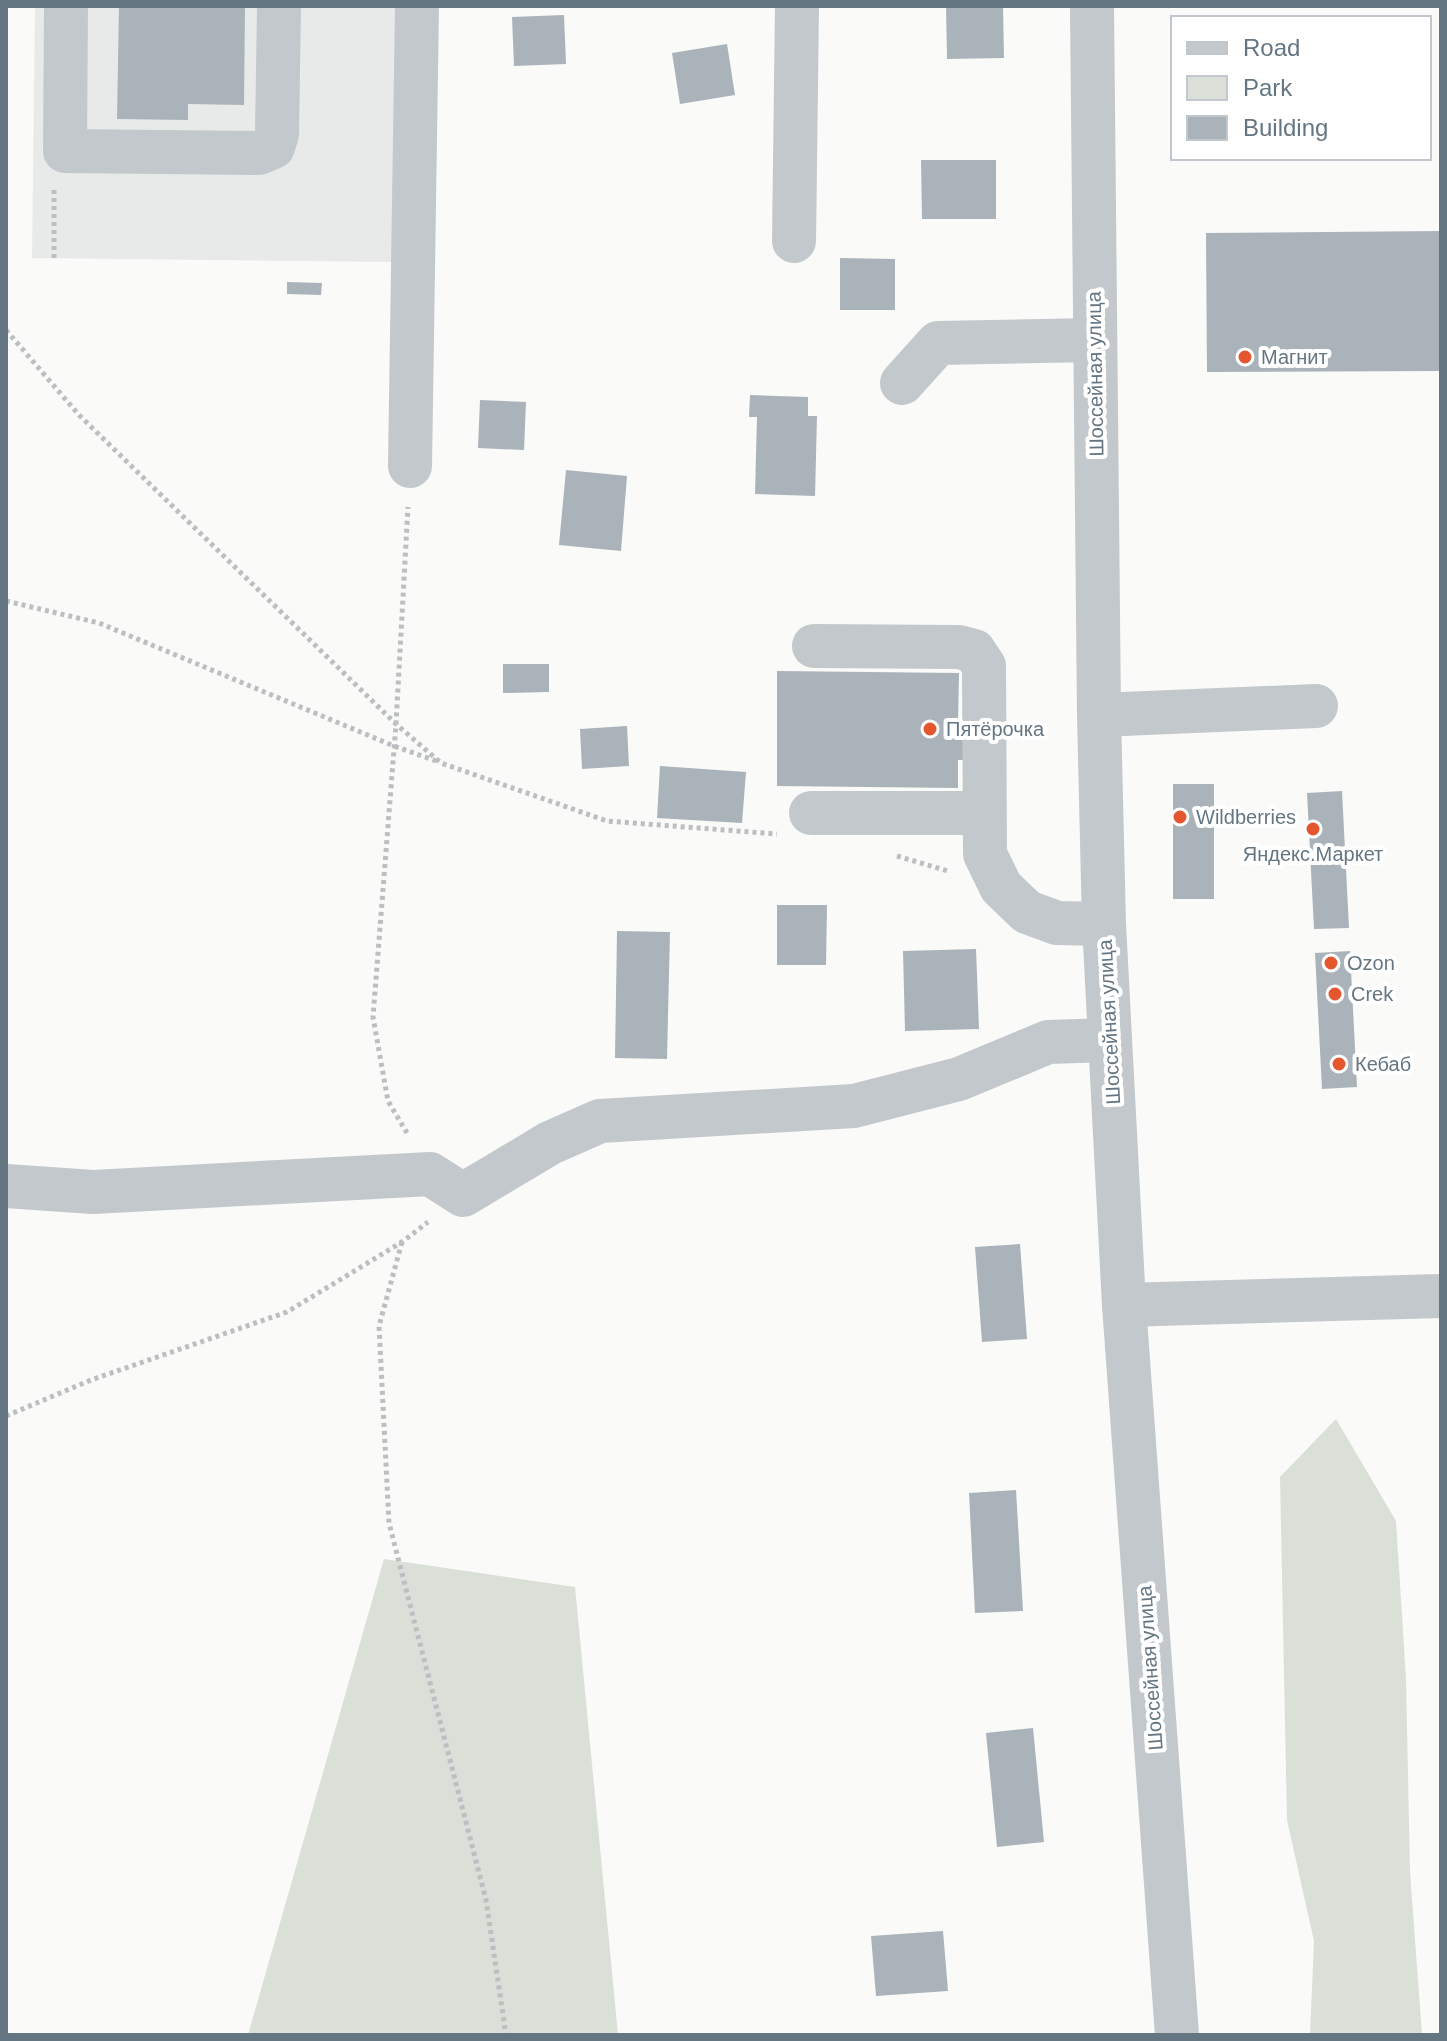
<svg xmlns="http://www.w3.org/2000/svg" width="1447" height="2041" font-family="Arial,sans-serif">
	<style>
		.built { fill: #e8e9e9 }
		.green { fill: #dadfd7 }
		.building { fill: #aab3b9 }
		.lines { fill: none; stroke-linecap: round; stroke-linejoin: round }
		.path { stroke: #bbbfc2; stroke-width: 5; stroke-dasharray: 4 4; stroke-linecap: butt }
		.minor { stroke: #c3c8cc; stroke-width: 44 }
		.poi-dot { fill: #e4572e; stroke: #fff; stroke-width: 3 }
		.labels { text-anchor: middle; stroke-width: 8; stroke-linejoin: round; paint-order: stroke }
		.poi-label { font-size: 20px; fill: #657683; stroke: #fff; text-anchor: start }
		.street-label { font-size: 20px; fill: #657683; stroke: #fff }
	</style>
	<rect width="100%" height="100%" fill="#fafaf8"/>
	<polygon class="built" points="35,6 398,6 396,262 32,258"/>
	<g class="green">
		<polygon points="1336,1419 1396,1521 1406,1679 1410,1872 1422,2035 1310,2035 1314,1941 1287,1820 1280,1477"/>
		<polygon points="384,1559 575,1587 618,2035 248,2035"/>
	</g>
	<g class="building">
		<polygon points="119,6 245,6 244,105 188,104 188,120 117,119"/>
		<polygon points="946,6 1003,6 1004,58 947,59"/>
		<polygon points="564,15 566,64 514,66 512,17"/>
		<polygon points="727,44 735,95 680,104 672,53"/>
		<polygon points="921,160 996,160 996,219 922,219"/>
		<polygon points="1441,231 1441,371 1207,372 1206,233"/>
		<polygon points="840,258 895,259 895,310 840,310"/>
		<polygon points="287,282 322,283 321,295 287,294"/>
		<polygon points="750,395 808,397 808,416 817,416 815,496 755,494 757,417 749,417"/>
		<polygon points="480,400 526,402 524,450 478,448"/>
		<polygon points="566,470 627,476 621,551 559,545"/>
		<polygon points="503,664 549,664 549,692 503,693"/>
		<polygon points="777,671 959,673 958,723 973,723 973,760 958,760 958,788 777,786"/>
		<polygon points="627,726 629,766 582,769 580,729"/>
		<polygon points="660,766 746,772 742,823 657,818"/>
		<rect x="1173" y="784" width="41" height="115"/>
		<polygon points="1342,791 1349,928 1314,929 1307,793"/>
		<polygon points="777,905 827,905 826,965 777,965"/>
		<polygon points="617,931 670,932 667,1059 615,1058"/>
		<polygon points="976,949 979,1029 905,1031 903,951"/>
		<polygon points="1350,951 1357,1087 1322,1089 1315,953"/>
		<polygon points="1020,1244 1027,1339 982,1342 975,1247"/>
		<polygon points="1016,1490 1023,1611 975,1613 969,1493"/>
		<polygon points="1033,1728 1044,1842 997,1847 986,1733"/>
		<polygon points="943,1931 948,1991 876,1996 871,1936"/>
	</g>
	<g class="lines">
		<g class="path">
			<polyline points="54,258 54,189"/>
			<polyline points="6,330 79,415 396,724 441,763 607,821 777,834"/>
			<polyline points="6,601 99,623 394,746 439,762"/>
			<polyline points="897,856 948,871"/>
			<polyline points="407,1133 388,1101 373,1017 396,724 408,507"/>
			<polyline points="402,1242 379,1326 389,1523 486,1900 506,2035"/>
			<polyline points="6,1416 91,1380 287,1312 402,1242 428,1222"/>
		</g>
		<g class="minor">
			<polyline points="66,6 65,151 259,153 273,147 277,134 279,6"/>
			<polyline points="1092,6 1099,715 1104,924 1124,1305 1177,2035"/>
			<polyline points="794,241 797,6"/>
			<polyline points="902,383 938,343 1094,340"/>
			<polyline points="410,466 417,6"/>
			<polyline points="814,646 959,647 974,651 984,666 985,854 1001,887 1027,912 1057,923 1104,924"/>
			<polyline points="1099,715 1316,706"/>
			<polyline points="811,813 984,813"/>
			<polyline points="6,1186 93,1192 430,1174 463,1195 550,1143 600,1121 854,1106 959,1079 1048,1042 1110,1040"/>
			<polyline points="1124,1305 1441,1296"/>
		</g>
	</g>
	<g class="poi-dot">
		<circle cx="1245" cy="357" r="8"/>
		<circle cx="930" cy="729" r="8"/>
		<circle cx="1180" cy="817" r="8"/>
		<circle cx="1313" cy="829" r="8"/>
		<circle cx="1331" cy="963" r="8"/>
		<circle cx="1335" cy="994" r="8"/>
		<circle cx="1339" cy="1064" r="8"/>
	</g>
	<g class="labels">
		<g class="poi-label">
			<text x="1261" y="364">Магнит</text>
			<text x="946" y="736">Пятёрочка</text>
			<text x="1196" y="824">Wildberries</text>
			<text x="1313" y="861" text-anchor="middle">Яндекс.Маркет</text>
			<text x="1347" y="970">Ozon</text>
			<text x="1351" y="1001">Crek</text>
			<text x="1355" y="1071">Кебаб</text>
		</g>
		<g class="street-label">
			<text transform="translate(1095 374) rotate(-91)" y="7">Шоссейная улица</text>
			<text transform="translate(1109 1022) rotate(-93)" y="7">Шоссейная улица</text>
			<text transform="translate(1150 1668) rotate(-94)" y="7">Шоссейная улица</text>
		</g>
	</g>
	<rect width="1447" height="2041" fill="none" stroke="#657683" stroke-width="16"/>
	<rect x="1171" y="16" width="260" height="144" fill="#ffffff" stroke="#c1c8cd" stroke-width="2"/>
	<rect x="1187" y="42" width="40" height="12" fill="#c3c8cc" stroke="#c1c8cd" stroke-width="2"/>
	<text x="1243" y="56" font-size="24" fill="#657683">Road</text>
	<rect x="1187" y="76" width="40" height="24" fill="#dadfd7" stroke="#c1c8cd" stroke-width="2"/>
	<text x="1243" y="96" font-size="24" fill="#657683">Park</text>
	<rect x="1187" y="116" width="40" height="24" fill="#aab3b9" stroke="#c1c8cd" stroke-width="2"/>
	<text x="1243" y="136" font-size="24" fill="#657683">Building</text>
</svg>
